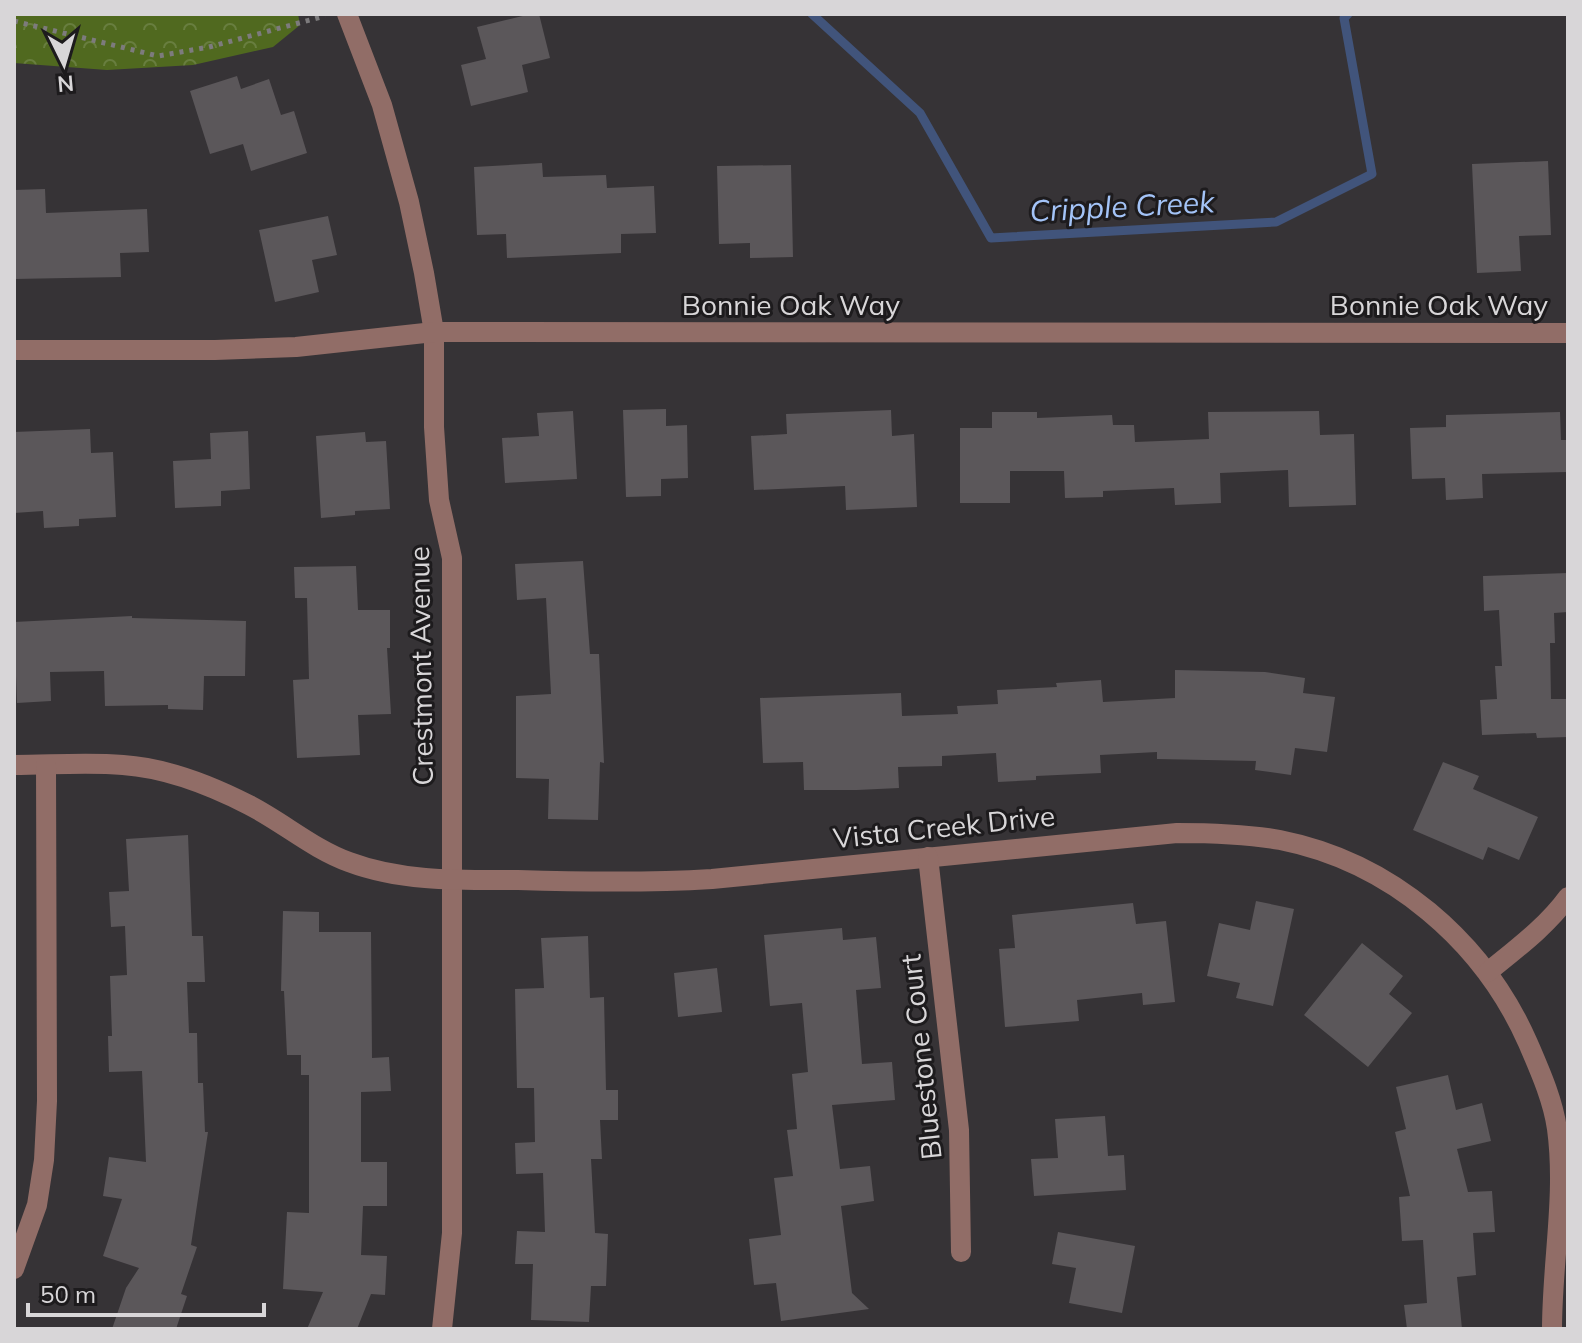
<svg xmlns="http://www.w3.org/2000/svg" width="1582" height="1343" font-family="Mulish,sans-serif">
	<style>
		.park { fill: url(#park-crowns) }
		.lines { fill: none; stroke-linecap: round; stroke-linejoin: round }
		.stream { stroke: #41547b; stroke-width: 9 }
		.building { fill: #5b575a }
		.path { stroke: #7d7b7d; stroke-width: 5; stroke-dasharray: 4 6; stroke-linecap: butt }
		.minor { stroke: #916d67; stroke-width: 20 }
		.labels { text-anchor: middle; stroke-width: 6; stroke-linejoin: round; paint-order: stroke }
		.street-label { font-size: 28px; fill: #d8d6d8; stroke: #1d1b1d }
		.water-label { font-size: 30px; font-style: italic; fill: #a3c3f7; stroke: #1d1b1d }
	</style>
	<defs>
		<pattern id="park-crowns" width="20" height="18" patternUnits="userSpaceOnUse" patternTransform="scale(2)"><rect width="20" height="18" fill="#50691f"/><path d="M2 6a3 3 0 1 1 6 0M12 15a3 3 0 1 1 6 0" fill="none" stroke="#687e3f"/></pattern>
	</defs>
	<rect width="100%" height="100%" fill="#363336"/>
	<polygon class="park" points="14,14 298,14 300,25 273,47 193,65 107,70 14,63"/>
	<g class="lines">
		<polyline class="stream" points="812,14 920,113 991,238 1276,222 1372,174 1344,18 1348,14"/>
	</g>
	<g class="building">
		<polygon points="531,14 539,14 550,58 522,65 528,92 471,106 461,65 486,59 477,27"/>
		<polygon points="237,76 241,89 269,79 281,115 294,111 307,153 251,171 243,144 210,154 190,91"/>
		<polygon points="1548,161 1551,235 1519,236 1521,271 1477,273 1472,164"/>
		<polygon points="542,163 543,177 606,175 607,188 654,186 656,233 621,234 621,253 507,258 506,234 477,235 474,167"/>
		<polygon points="791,165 793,257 750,258 750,243 719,244 717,166"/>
		<polygon points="45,189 46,213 147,209 149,252 120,253 121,277 14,279 14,190"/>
		<polygon points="328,216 337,255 312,260 319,292 275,302 259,230"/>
		<polygon points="666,409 666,426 687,425 688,478 661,479 661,496 626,497 623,410"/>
		<polygon points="891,410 892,436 914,434 917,507 846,510 845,486 754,490 751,436 787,434 786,414"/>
		<polygon points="573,411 577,479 505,483 502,438 539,436 537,413"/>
		<polygon points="1319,411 1320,435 1354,434 1356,505 1289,507 1288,470 1220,473 1221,503 1175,505 1174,488 1103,491 1103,497 1065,498 1064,471 1010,471 1010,503 960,503 960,428 992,428 992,412 1037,412 1037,418 1112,415 1113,425 1134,425 1135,442 1209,439 1208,412"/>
		<polygon points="1560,412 1561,440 1568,440 1568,472 1482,474 1483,498 1446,500 1445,478 1412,479 1410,428 1446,427 1446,415"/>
		<polygon points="90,429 91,453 113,452 116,517 79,519 79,526 44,528 43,511 14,513 14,432"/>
		<polygon points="248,431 250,489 221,491 221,506 175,508 173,461 211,459 210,433"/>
		<polygon points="365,432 366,442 386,441 390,509 355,511 355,515 321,518 316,436"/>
		<polygon points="583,561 590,654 599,654 604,763 600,762 598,820 548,819 549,779 516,778 516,696 551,694 546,598 517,600 515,564"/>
		<polygon points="356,566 358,610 390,610 390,648 387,648 391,714 358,715 360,755 297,758 293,680 309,679 307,598 295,598 294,567"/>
		<polygon points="1568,573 1568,612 1554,613 1555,643 1550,643 1551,699 1568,699 1568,737 1537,738 1536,733 1482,735 1480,700 1497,699 1495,666 1502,666 1499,610 1484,611 1483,576"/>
		<polygon points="132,616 132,618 246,621 245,676 204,676 203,710 168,709 168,705 105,706 104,671 50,672 51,701 17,703 14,622"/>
		<polygon points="1175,670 1265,672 1305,678 1303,693 1335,697 1327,752 1295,748 1291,775 1255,770 1256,761 1157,759 1157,752 1100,755 1101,773 1036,776 1036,780 998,782 996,753 942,756 942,766 898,767 899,788 857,790 804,790 803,762 763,763 760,698 901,693 902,716 958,714 957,706 998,704 997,690 1057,687 1056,683 1101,680 1103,702 1175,698"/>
		<polygon points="1443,762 1479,776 1473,789 1538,817 1519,860 1488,847 1483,860 1413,830"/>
		<polygon points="188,835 192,936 203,936 205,982 187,982 189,1033 197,1033 198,1083 203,1083 205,1132 208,1132 191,1245 197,1247 181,1294 187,1296 176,1329 112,1329 126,1288 139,1268 103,1256 122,1199 103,1196 109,1157 146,1162 142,1071 109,1072 108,1036 112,1036 110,976 127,975 125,926 111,927 109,892 129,891 126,839"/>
		<polygon points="1256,901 1294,909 1273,1006 1236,998 1240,983 1207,976 1219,923 1250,930"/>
		<polygon points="1133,903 1136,924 1166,921 1175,1002 1143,1005 1142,993 1077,1000 1079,1021 1005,1027 999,949 1015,948 1012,915"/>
		<polygon points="283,911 319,912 319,932 371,932 372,1058 389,1057 391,1091 361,1092 361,1162 387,1162 387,1206 363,1206 361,1255 387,1256 385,1295 371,1294 357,1329 307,1329 323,1292 283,1289 287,1212 309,1213 309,1075 301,1075 301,1055 287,1055 284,991 281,991"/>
		<polygon points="842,928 843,940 876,937 881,988 856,990 862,1064 892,1062 895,1100 832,1105 840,1169 870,1166 874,1201 841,1206 852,1293 869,1309 781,1321 776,1283 754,1285 749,1239 781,1235 774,1178 793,1176 787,1130 797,1129 792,1074 808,1072 802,1003 770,1006 764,935"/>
		<polygon points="588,936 590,998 604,997 606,1090 618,1090 618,1120 600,1120 602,1159 591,1159 595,1233 608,1234 606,1286 591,1286 589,1322 531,1320 533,1264 515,1264 517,1231 545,1232 543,1173 516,1174 515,1143 535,1142 534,1088 517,1088 515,989 544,988 541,938"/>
		<polygon points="1362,943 1403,976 1389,994 1412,1013 1368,1067 1304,1015"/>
		<polygon points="717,968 722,1012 678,1017 674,973"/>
		<polygon points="1448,1075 1456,1110 1482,1103 1491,1141 1457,1149 1468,1192 1492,1191 1495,1232 1473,1233 1476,1275 1457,1277 1462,1329 1407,1329 1404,1305 1427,1303 1423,1240 1402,1241 1399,1197 1410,1196 1395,1132 1406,1129 1396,1087"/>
		<polygon points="1105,1116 1108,1156 1124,1155 1126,1190 1034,1196 1031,1159 1058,1158 1055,1119"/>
		<polygon points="1058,1232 1135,1246 1122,1313 1069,1303 1076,1268 1052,1264"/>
	</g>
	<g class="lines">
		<polyline class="path" points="14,21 158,56 209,47 325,16"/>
		<g class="minor">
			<polyline points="347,14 382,105 409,202 424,273 434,332 434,427 439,500 452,558 452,1233 442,1329"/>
			<polyline points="14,350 215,350 296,347 434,332 1568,333"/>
			<path d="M 14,765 C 50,765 87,762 123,765 C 167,768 210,785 249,805 C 284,823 313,849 349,862 C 402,882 462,880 518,880 C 582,882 647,883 712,879 L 1177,833 C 1212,833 1246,834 1280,840 C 1391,862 1483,941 1528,1043 C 1540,1071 1553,1100 1557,1129 C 1566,1195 1552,1263 1552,1329"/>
			<polyline points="928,857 959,1130 961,1252"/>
			<path d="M 1488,972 C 1516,949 1547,926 1568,897"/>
			<polyline points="14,1269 37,1205 44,1160 47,1101 46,765"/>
		</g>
	</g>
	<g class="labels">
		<g class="street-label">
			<text x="791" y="315">Bonnie Oak Way</text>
			<text x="1439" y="315">Bonnie Oak Way</text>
			<text transform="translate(421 666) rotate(-91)" y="10">Crestmont Avenue</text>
			<text transform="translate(944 827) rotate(-6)" y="10">Vista Creek Drive</text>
			<text transform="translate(921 1057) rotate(-96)" y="10">Bluestone Court</text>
		</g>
		<g class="water-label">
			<text transform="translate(1122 207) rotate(-3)" y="10">Cripple Creek</text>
		</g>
	</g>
	<rect width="1582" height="1343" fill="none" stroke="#d8d6d8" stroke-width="32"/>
	<g transform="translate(64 64) rotate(175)" stroke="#1d1b1d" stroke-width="6" paint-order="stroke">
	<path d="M0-6L14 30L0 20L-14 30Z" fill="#d8d6d8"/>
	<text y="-12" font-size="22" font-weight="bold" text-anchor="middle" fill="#d8d6d8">N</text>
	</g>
	<path d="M28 1303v12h236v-12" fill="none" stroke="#d8d6d8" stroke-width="4"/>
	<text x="40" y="1303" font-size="24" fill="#d8d6d8" stroke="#1d1b1d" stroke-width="6" paint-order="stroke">50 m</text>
</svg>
